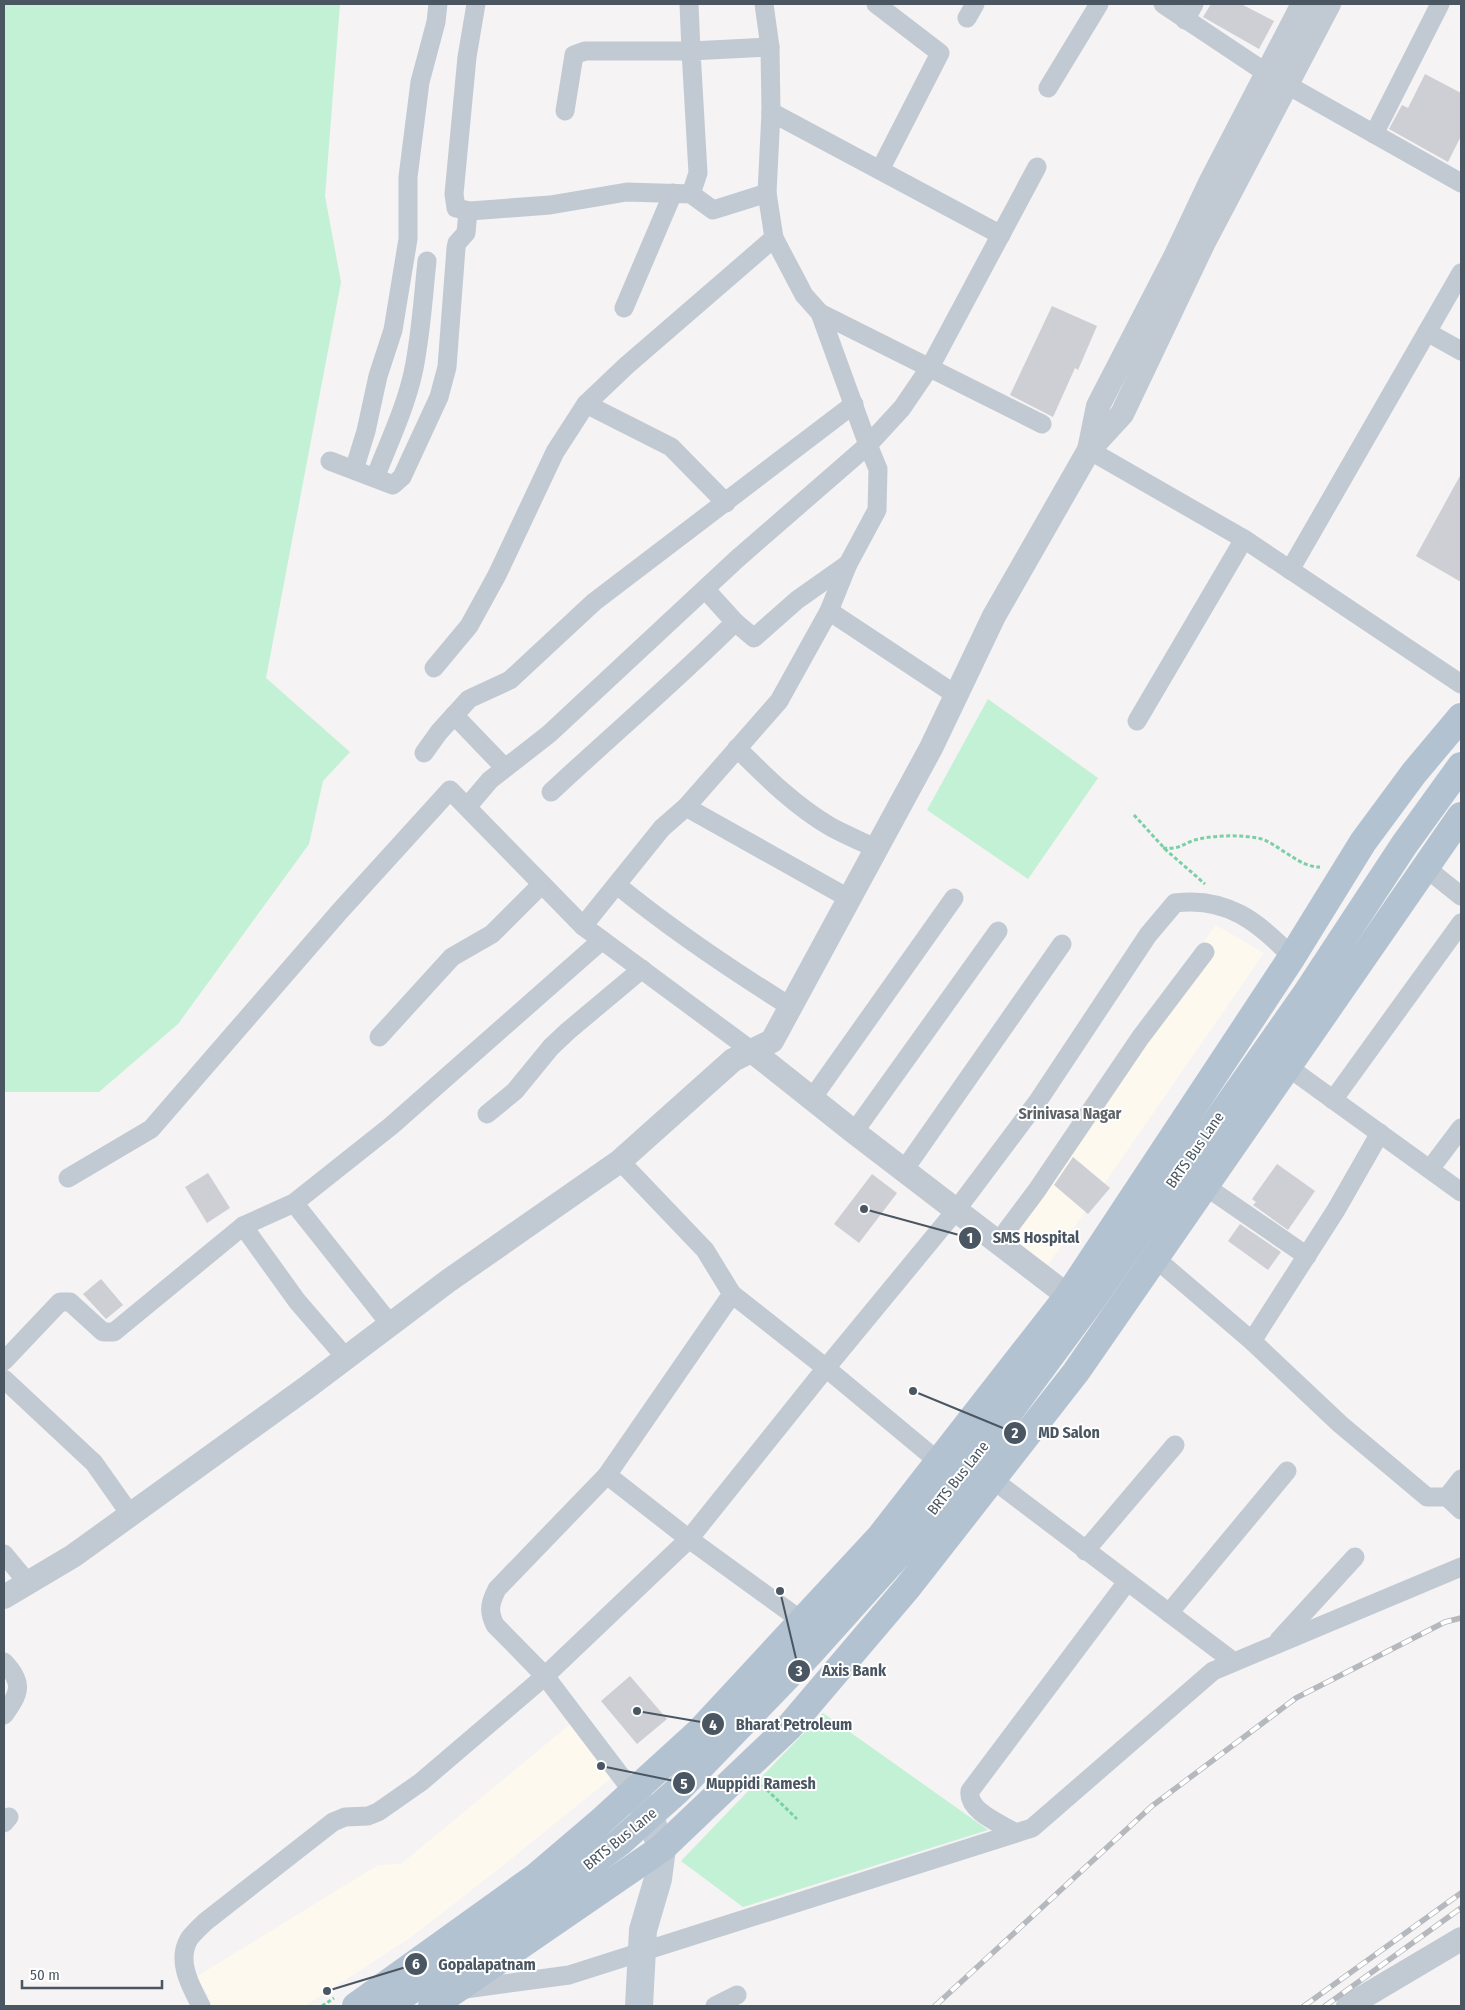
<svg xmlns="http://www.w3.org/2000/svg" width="1465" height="2010" font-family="'Fira Sans Condensed',sans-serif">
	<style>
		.commercial { fill: #fdf9ef }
		.green { fill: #c3f1d5 }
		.building { fill: #cdcfd5 }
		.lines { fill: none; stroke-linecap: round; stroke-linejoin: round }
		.path { stroke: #7ad0a6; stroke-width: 3; stroke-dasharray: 4 2.5; stroke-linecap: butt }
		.minor { stroke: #c1cad2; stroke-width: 19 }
		.tertiary { stroke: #c1cad2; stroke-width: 24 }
		.secondary { stroke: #c1cbd6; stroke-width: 28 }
		.primary { stroke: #b3c2d1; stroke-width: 28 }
		.rail-casing { stroke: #b5b8bd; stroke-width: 5.5 }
		.rail { stroke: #fff; stroke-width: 4; stroke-dasharray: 11; stroke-linecap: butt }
		.labels { text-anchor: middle; stroke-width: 4; stroke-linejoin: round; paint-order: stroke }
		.street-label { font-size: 15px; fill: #4a5661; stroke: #fff }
		.neighbourhood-label { font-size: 16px; font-weight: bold; fill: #5f6368; stroke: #fff }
		.leader { fill: none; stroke: #4a5661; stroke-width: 2 }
		.callout-dot { fill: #4a5661; stroke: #fff; stroke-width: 2 }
		.mark-label { font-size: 15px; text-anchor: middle; font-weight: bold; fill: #fff }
		.callout-label { font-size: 16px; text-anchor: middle; font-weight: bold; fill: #4a5661; stroke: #fff; stroke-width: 4; stroke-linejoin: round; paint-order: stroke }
	</style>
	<rect width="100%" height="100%" fill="#f5f3f3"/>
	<g class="commercial">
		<polygon points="1216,925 1264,953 1048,1265 996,1230"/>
		<polygon points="574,1721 616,1774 505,1864 410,1938 305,2006 196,2006 209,1996 196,1977 378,1865 401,1864"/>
	</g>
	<g class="green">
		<polygon points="4,4 340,4 325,196 341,282 266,678 350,752 323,781 309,844 178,1024 99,1092 4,1092"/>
		<polygon points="988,699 1098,778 1028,879 927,810"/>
		<polygon points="823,1713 988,1830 743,1907 681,1861"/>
	</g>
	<g class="building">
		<polygon points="1211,4 1241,4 1274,21 1259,49 1203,17"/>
		<polygon points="1425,74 1461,93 1461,136 1448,162 1389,129 1402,105 1408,108"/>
		<polygon points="1052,306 1097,326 1078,370 1075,368 1053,417 1010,395"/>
		<polygon points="1461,474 1461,582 1416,556"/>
		<polygon points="1073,1157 1110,1188 1088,1214 1054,1185"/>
		<polygon points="1277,1164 1315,1191 1288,1230 1253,1205 1256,1202 1252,1199"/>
		<polygon points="208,1173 230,1208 207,1223 185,1187"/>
		<polygon points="872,1174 897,1193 859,1243 834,1224"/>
		<polygon points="1240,1224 1281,1252 1268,1270 1228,1241"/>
		<polygon points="101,1279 123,1305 106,1319 83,1294"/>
		<polygon points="630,1676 667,1719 637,1744 601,1701"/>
	</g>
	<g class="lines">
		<g class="path">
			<polyline points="1134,815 1166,850 1205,884"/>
			<path d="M 1163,848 C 1181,850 1184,842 1199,839 C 1217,835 1240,835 1258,838 C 1277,842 1299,868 1320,867"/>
			<polyline points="762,1785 797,1819"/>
			<polyline points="322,2006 334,1998"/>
		</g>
		<g class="minor">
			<polyline points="476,4 467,57 454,194 456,208 470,211 550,205 627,192 691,194 713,210 767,193"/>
			<polyline points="876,4 940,53 880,170"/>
			<polyline points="1163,4 1268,74 1461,183"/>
			<polyline points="967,18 975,4"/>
			<polyline points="1185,20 1194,4"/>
			<polyline points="1048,88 1099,4"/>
			<polyline points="565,111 574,55 585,51 691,51 689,4"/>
			<polyline points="771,112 1001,235"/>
			<polyline points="1374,134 1440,4"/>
			<polyline points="691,194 698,173 691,51 770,47"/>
			<polyline points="624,308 673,193"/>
			<polyline points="820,313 1042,424"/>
			<polyline points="1427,332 1461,351"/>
			<polyline points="586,404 671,447 726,503"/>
			<polyline points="1089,450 1244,539 1461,684"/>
			<polyline points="330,461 393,485 402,477 439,397 447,367 456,248 457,243 466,233 468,211"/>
			<polyline points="354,470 366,431 378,376 393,330 408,239 408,177 420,82 436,22 438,4"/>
			<path d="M 375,478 C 388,444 405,409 413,373 C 421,336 423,298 427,261"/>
			<polyline points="1290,570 1461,273"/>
			<polyline points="705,589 735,622"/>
			<polyline points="829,611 956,695"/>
			<polyline points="434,668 469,626 497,575 555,452 586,404 626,366 774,238"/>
			<polyline points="454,715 505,768"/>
			<polyline points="1137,721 1244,539"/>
			<path d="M 737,748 C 766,777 795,806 831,827 C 846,835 862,842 877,849"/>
			<polyline points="424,753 439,732 469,699 510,680 594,602 854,404"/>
			<path d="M 551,792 C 612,735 676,681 735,622 L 754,638 L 797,600 L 848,564"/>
			<polyline points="467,807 490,780 549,734 737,559 868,445 820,313 804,295 774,238 767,193 771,112 770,47 764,4"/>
			<polyline points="686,807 850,899"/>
			<polyline points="1426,868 1461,896"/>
			<path d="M 617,885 C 672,930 730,969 791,1007"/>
			<polyline points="583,926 662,828 686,807 779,701 829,611 848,564 877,510 878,469 868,445 902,408 930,367 1037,167"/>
			<polyline points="379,1037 452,957 492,934 542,884"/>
			<polyline points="1288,1067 1461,1192"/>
			<polyline points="813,1097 954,898"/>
			<polyline points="1333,1100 1461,923"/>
			<polyline points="487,1114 515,1091 551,1047 568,1031 642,969"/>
			<polyline points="854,1132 998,931"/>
			<path d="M 620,1161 L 705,1250 L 732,1294 L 607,1475 L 497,1589 C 490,1603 488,1611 495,1625 L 545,1676 L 633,1792"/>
			<polyline points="1430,1169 1461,1128"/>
			<polyline points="904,1170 1062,944"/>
			<polyline points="68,1178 151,1129 340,911 450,790 583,926 752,1051"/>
			<polyline points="1205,1186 1307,1256"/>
			<polyline points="294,1203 390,1324"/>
			<polyline points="243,1226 297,1301 346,1358"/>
			<polyline points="999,1241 1037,1190 1140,1038 1205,952"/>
			<polyline points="1155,1258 1252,1341 1340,1424 1427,1497 1447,1497 1461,1479"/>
			<path d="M 732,1294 L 826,1368 L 957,1209 L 1038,1101 L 1148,935 L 1175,903 C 1226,896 1259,922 1292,957"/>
			<polyline points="1252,1341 1336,1210 1380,1133"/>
			<polyline points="4,1361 60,1302 70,1302 103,1332 114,1332 243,1226 294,1203 391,1126 602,940"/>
			<polyline points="4,1379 94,1463 130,1514"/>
			<polyline points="607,1475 689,1539 802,1621"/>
			<polyline points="992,1479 1234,1662"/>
			<polyline points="1447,1497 1461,1510"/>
			<polyline points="1085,1551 1175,1445"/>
			<polyline points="4,1554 28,1583"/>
			<polyline points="1169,1613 1287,1471"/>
			<polyline points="1279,1640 1355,1557"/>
			<path d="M 4,1662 C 24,1683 20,1693 4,1715"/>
			<polyline points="4,1823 9,1817"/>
			<path d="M 1016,1833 C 1001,1824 967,1811 970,1791 L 1127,1582"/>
			<polyline points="458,1990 569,1975 1032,1828 1213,1671 1461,1567"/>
			<path d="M 201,2006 C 191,1987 176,1961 189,1939 C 193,1933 200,1927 205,1922 L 333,1822 L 345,1817 L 368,1816 L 378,1812 L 421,1782 L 545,1676 L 689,1539 L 826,1368 L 939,1462"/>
			<polyline points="715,2006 737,1995"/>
		</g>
		<g class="tertiary">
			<polyline points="1089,450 1098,406 1176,255 1211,181 1303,4"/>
			<polyline points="752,1051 854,1132 1068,1296"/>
			<polyline points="4,1597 73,1556 306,1388 448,1281 620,1161 733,1060 772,1041 931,748 994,616 1089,450 1122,414 1203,244 1329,4"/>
			<polyline points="1348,2006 1461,1939"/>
		</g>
		<polyline class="secondary" points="633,1792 649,1816 662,1848 658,1879 643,1930 639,2006"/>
		<g class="primary">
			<polyline points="392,2003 519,1917 620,1842 649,1816 677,1791 810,1653 898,1555 990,1438 1091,1301 1308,991 1404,845 1461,766"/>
			<polyline points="356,2006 537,1876 598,1824 700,1731 880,1537 1068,1296 1292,957 1363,842 1414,773 1461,717"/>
			<polyline points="432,2006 662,1848 790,1726 908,1587 1076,1372 1461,816"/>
		</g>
		<defs>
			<g id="rail">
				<polyline points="935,2006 1152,1806 1296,1698 1445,1622 1461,1618"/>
				<polyline points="1304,2006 1461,1893"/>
				<polyline points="1325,2006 1461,1908"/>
			</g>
		</defs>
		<use href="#rail" class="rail-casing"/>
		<use href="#rail" class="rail"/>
	</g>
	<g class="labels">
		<g class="street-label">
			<text transform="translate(1195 1150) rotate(-55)" y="5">BRTS Bus Lane</text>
			<text transform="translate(958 1478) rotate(-52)" y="5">BRTS Bus Lane</text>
			<text transform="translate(620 1839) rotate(-39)" y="5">BRTS Bus Lane</text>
		</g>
		<g class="neighbourhood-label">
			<text x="1070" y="1119">Srinivasa Nagar</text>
		</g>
	</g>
	<path class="leader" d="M864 1209L970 1238M913 1391L1015 1433M780 1591L799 1671M637 1711L713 1724M601 1766L684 1783M327 1991L416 1964"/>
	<g class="callout-dot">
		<circle cx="864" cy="1209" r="5"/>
		<circle cx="913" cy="1391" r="5"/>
		<circle cx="780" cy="1591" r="5"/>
		<circle cx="637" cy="1711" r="5"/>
		<circle cx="601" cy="1766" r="5"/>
		<circle cx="327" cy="1991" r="5"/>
		<circle cx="970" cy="1238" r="12"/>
		<circle cx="1015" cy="1433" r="12"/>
		<circle cx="799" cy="1671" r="12"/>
		<circle cx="713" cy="1724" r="12"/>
		<circle cx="684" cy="1783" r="12"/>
		<circle cx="416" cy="1964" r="12"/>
	</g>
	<g class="mark-label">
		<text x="970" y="1243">1</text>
		<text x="1015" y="1438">2</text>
		<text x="799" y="1676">3</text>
		<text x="713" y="1730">4</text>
		<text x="684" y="1789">5</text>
		<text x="416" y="1969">6</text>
	</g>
	<g class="callout-label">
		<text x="1036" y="1243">SMS Hospital</text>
		<text x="1069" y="1438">MD Salon</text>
		<text x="854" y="1676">Axis Bank</text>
		<text x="794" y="1730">Bharat Petroleum</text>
		<text x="761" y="1789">Muppidi Ramesh</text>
		<text x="487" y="1970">Gopalapatnam</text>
	</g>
	<rect width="1465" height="2010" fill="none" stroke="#4a5661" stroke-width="10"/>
	<path d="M22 1980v8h140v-8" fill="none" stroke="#4a5661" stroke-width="2.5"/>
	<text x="30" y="1980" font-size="15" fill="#4a5661" stroke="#ffffff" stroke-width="4" paint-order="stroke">50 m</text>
</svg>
